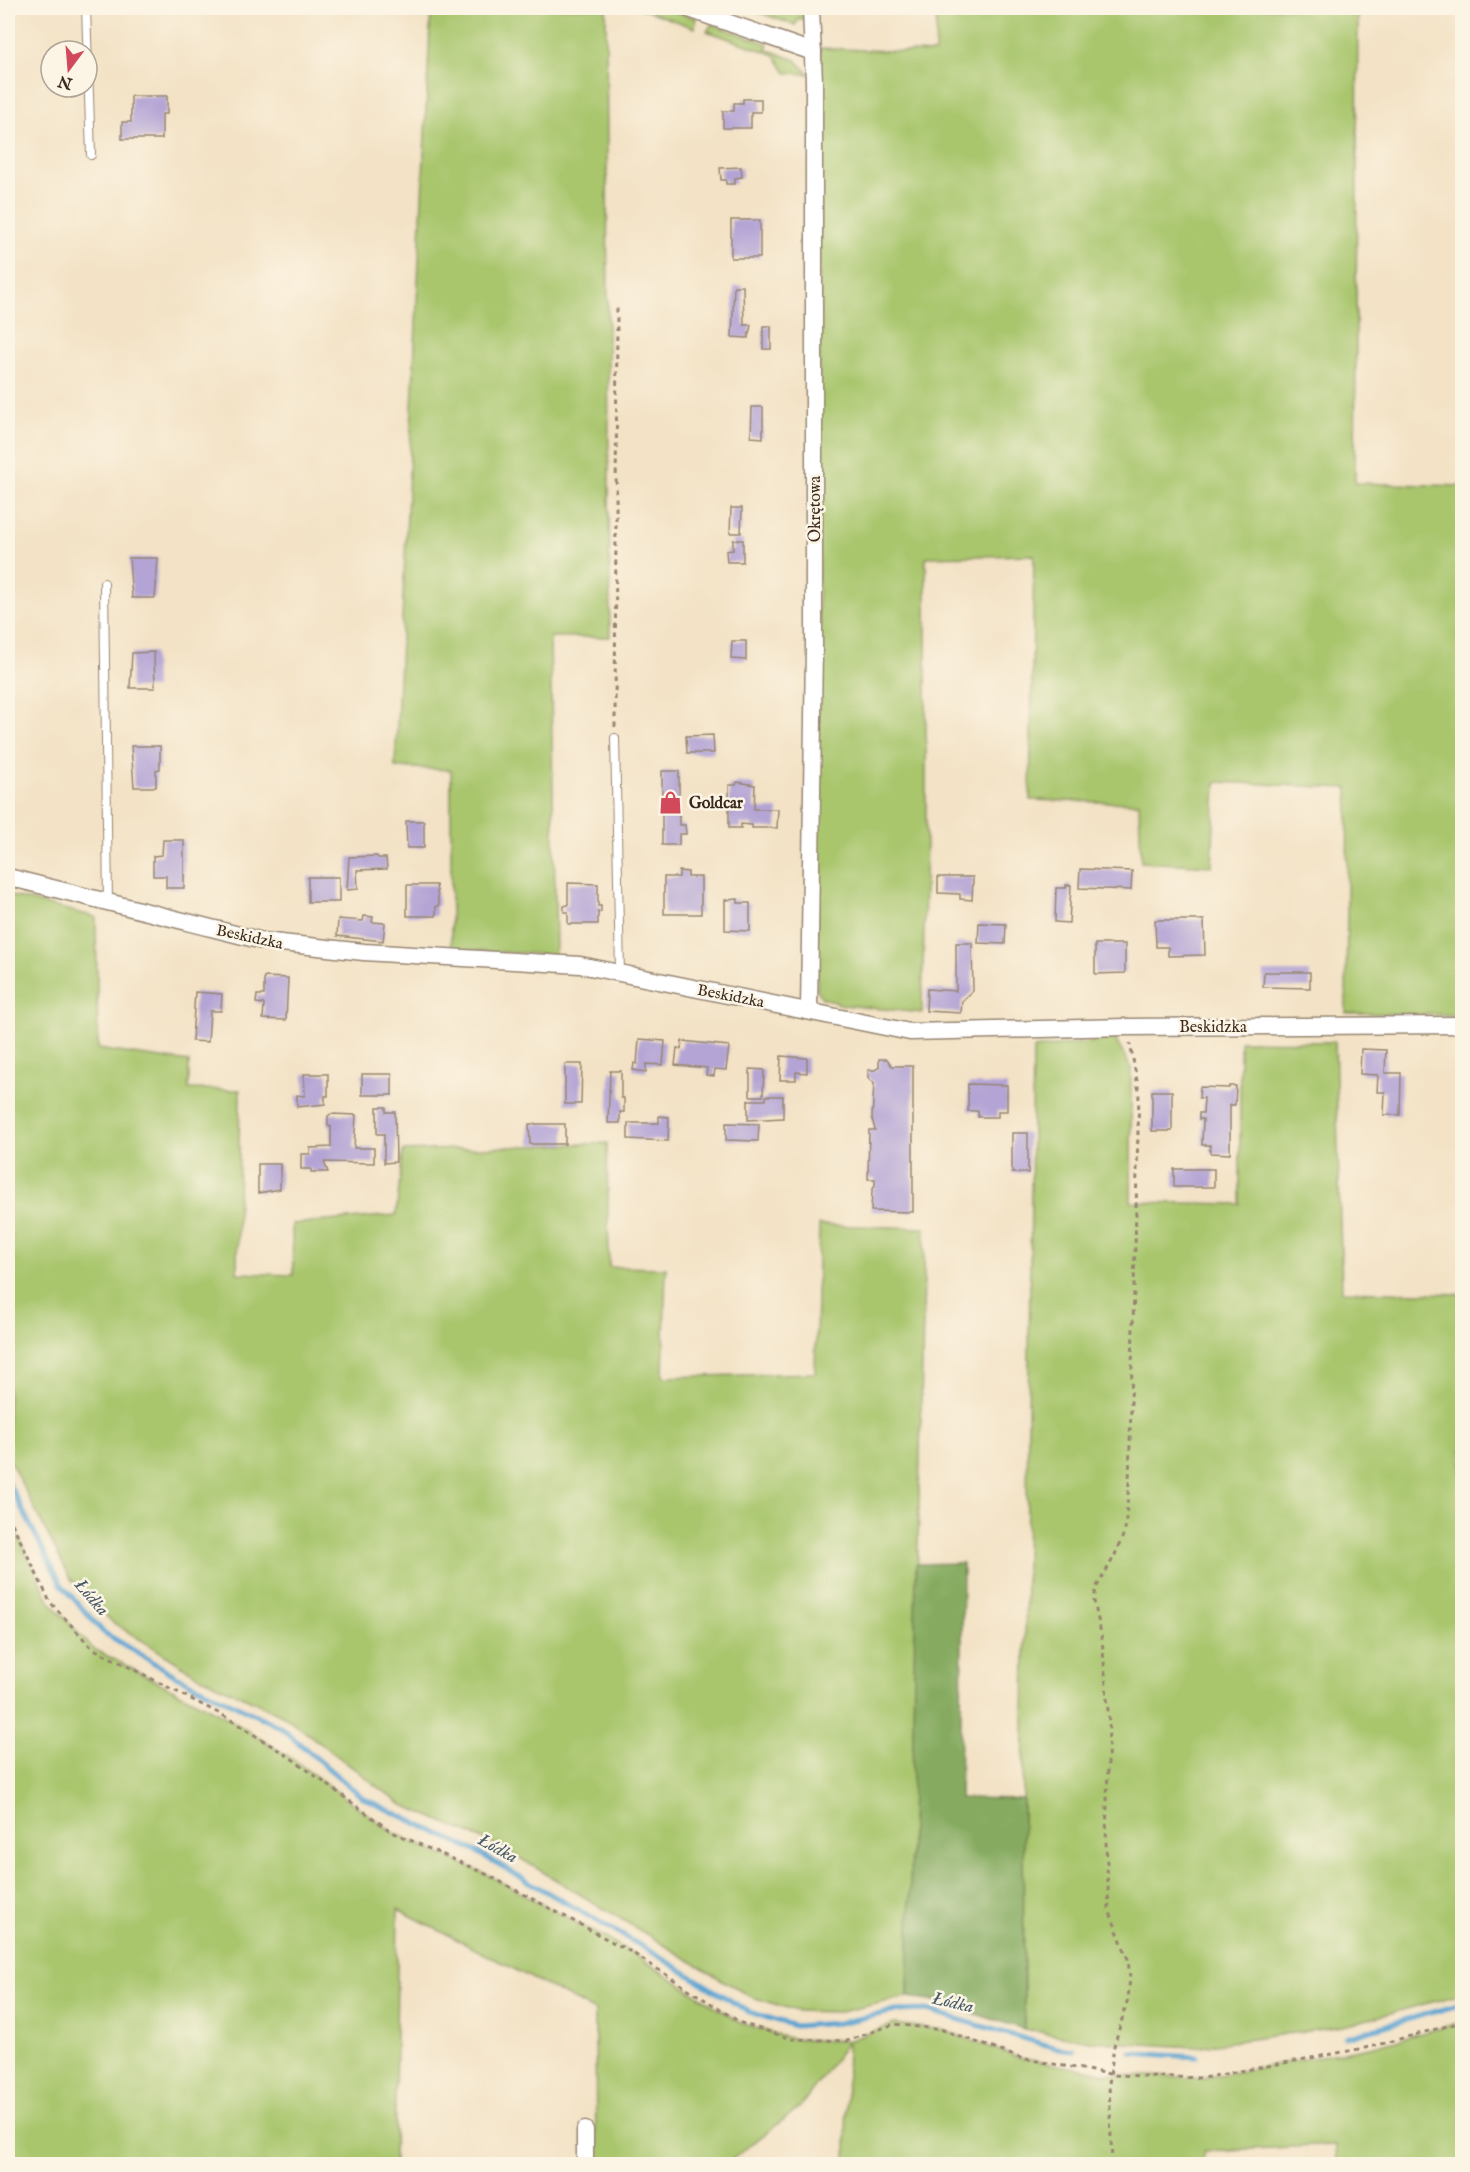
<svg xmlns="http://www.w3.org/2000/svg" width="1470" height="2172" font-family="'IM FELL English',serif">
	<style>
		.green { fill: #a9c66d; stroke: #727846; stroke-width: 1.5 }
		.forest { fill: #86ab60; stroke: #606a3f; stroke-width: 1.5 }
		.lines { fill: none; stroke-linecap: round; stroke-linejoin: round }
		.stream { stroke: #5aa3d1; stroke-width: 5 }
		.building { fill: #b4a4d5 }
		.service-casing { stroke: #978672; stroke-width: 10 }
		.minor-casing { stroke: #978672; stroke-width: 19 }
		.path { stroke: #978672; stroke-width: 3; stroke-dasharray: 4.5 4.5; stroke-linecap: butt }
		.service { stroke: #fff; stroke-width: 8 }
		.minor { stroke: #fff; stroke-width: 16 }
		.labels { text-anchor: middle; stroke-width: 5; stroke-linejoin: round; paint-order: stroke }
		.street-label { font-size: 16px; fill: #3b2a1e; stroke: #fcf5e5 }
		.poi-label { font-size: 16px; font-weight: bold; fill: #3b2a1e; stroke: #fcf5e5; text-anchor: start }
		.water-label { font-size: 18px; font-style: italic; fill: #475a66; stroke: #fcf5e5 }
	</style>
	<rect width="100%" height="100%" fill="#fcf5e5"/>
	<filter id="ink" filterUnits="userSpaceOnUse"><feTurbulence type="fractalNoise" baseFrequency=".0167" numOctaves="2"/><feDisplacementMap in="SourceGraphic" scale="12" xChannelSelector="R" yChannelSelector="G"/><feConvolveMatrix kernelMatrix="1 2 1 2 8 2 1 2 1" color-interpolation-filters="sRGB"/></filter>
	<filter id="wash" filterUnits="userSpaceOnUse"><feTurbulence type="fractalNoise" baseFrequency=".008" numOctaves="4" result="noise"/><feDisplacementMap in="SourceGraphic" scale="24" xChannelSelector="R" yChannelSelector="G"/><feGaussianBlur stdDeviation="1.35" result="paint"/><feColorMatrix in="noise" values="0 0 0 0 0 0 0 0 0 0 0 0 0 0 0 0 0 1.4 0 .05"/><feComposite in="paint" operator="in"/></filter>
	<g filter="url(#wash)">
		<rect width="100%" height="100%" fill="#f3e2c5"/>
		<g class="green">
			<polygon points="431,8 606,8 610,637 550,637 556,947 554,955 451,949 451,770 395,767"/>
			<polygon points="639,8 667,8 696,18 695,28"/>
			<polygon points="746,8 796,8 804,10 804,20 799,18 795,25"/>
			<polygon points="937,8 1358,8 1355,483 1462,486 1462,1015 1346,1013 1348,788 1216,782 1212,866 1141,862 1139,803 1030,800 1034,555 926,557 926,838 922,1013 843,1005 822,998 817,989 820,48 935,53"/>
			<polygon points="712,24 768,44 766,49 796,60 809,74 786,73 775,55 707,31"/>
			<polygon points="8,895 96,917 98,1049 189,1062 189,1089 240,1090 237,1273 293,1275 292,1224 396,1215 403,1151 607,1143 609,1267 666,1268 663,1377 815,1373 819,1225 925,1228 908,1997 840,2012 797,2011 749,1996 503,1848 401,1804 284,1716 197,1675 112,1622 70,1578 8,1457"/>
			<polygon points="1115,1039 1131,1068 1131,1202 1240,1204 1240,1041 1335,1042 1342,1291 1462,1294 1462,1994 1343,2026 1195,2047 1091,2041 1024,2029 1023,1799 1033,1049"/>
			<polygon points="8,1515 50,1602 92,1648 226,1717 291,1758 392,1832 488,1875 631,1952 741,2023 792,2039 847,2041 894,2024 943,2030 1020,2058 1115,2075 1203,2078 1370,2047 1462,2022 1462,2164 1337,2164 1336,2145 1204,2151 1203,2164 846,2164 847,2042 800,2107 726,2164 596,2164 595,2011 398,1909 394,2164 8,2164"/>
		</g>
		<polygon class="forest" points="963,1563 960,1798 1023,1799 1024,2029 931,2000 908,1997 916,1564"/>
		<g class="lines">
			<g class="stream">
				<polyline points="8,1482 61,1584 103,1632 176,1676 280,1727 363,1798 477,1852 657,1955 749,2012 795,2026 838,2023 896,2011 927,2010 1056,2048 1073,2050"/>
				<polyline points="1346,2037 1462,2004"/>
				<polyline points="1131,2053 1197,2057"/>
			</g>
		</g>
		<g id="blocks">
			<g class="building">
				<polygon points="131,96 167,96 167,114 162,114 162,139 122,139 122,122 131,122"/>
				<polygon points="743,99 761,99 761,112 751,112 751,128 723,128 723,111 734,111 734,103 743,103"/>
				<polygon points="741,167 742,177 735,178 735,184 726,184 726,180 721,180 720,168"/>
				<rect x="731" y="220" width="29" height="38"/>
				<polygon points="734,286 743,286 744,325 751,325 748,338 732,337"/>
				<rect x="763" y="326" width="8" height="23"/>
				<polygon points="752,407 763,407 763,438 751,437"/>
				<polygon points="731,508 742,508 741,533 730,533"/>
				<polygon points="733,540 743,540 743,562 727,562 726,551 733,550"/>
				<polygon points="129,558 158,558 155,598 132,598"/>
				<polygon points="732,641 746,641 746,660 731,659"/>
				<polygon points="154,652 155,688 130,688 132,653"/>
				<polygon points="713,735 714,753 687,753 686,736"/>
				<polygon points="131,746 160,746 160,769 156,770 156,787 134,787"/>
				<polygon points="662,771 679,771 679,825 685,825 686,834 679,834 679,845 662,845"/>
				<polygon points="737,782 755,785 754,809 778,809 777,828 752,828 752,825 741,824 741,828 729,828 729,785 736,785"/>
				<polygon points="406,821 424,821 424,848 407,848"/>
				<polygon points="163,840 184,840 184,888 166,888 166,876 153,876 153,856 162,855"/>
				<polygon points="377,856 378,858 386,858 387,869 357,870 358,889 347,890 349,857"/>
				<polygon points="1080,869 1132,871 1131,890 1079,888"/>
				<polygon points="679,871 688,872 688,877 701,877 701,914 664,914 664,877 679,877"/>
				<rect x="308" y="877" width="31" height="25"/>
				<polygon points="938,877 973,877 972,900 960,899 960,894 938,893"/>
				<polygon points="568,883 598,884 598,906 601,906 601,912 598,912 598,924 568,924 568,912 564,912 564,906 568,905"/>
				<polygon points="407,885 436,885 439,906 436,906 436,916 407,916"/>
				<polygon points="1066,885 1071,885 1069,923 1055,922 1056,888 1066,888"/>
				<polygon points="738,899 738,903 750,903 750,931 725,930 725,900"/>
				<polygon points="364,916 373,917 372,922 385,923 383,941 337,936 338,919 363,921"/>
				<polygon points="1155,920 1204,920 1205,955 1168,956 1168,947 1156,947"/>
				<polygon points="979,923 1006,924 1005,944 978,943"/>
				<polygon points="956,943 972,943 973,991 962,1001 961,1013 926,1011 927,989 956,991"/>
				<polygon points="1095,944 1125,944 1125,973 1095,974"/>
				<polygon points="1264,972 1310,972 1310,988 1263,987"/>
				<polygon points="264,977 288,978 286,1020 263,1019 264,1004 256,1003 257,995 264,995"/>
				<polygon points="195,992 222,994 221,1011 210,1011 208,1042 192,1041"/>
				<polygon points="639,1039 665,1041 663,1065 646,1064 646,1072 633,1070 634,1063 637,1064"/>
				<polygon points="682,1041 729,1046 726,1070 715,1069 714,1076 706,1075 707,1068 675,1065 677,1048 681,1049"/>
				<polygon points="1361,1049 1386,1050 1385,1073 1401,1073 1400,1115 1384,1115 1385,1092 1377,1092 1378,1075 1360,1074"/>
				<polygon points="781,1056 807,1058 807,1073 796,1072 796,1080 780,1080"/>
				<polygon points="879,1059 887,1059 892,1066 913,1066 913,1212 871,1211 872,1191 875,1185 875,1179 868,1179 869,1130 875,1130 872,1118 874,1083 868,1078 868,1070 875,1070 879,1067"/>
				<polygon points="565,1064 582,1064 581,1104 565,1104"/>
				<polygon points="750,1069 764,1070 763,1096 750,1096"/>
				<polygon points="610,1071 621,1071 621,1098 624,1098 624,1112 620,1112 620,1123 608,1123"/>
				<polygon points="304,1074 328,1074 328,1096 325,1096 325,1104 297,1107 297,1095 305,1096"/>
				<rect x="362" y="1074" width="30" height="21"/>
				<polygon points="968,1084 1007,1085 1007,1111 998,1111 998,1117 978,1117 978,1111 968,1111"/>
				<polygon points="1229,1086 1236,1086 1235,1105 1230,1105 1230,1154 1210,1153 1210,1145 1202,1145 1203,1119 1199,1119 1199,1113 1203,1113 1204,1098 1199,1098 1200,1087 1229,1088"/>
				<rect x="1152" y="1091" width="20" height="40"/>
				<polygon points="766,1096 783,1096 783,1118 748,1120 748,1100 766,1100"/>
				<polygon points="377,1107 386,1107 386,1112 395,1112 396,1162 384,1163 384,1134 377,1134"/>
				<polygon points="331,1114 356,1115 354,1148 374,1148 374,1163 324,1162 328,1172 311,1172 311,1169 301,1169 301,1154 310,1154 310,1148 331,1147 331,1126 328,1126 328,1116"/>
				<polygon points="659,1116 669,1117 668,1141 628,1139 628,1123 659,1123"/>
				<polygon points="726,1123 759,1124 758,1141 726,1140"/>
				<polygon points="529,1124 565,1124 565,1144 530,1144"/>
				<rect x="1012" y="1133" width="16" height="40"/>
				<polygon points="258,1164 280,1164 280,1189 258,1193"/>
				<rect x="1174" y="1169" width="40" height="18"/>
			</g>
		</g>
	</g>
	<g filter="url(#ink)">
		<use href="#blocks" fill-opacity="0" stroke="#978672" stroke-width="1.5"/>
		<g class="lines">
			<defs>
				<g id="service">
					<polyline points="86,8 91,155"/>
					<polyline points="104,583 108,903"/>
					<polyline points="615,738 620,973"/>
				</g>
				<g id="minor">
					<polyline points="686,8 813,52"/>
					<polyline points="8,877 263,941 364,952 580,965 910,1032 1126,1027 1462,1025"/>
					<polyline points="809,1011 814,647 814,82 811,8"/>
					<polyline points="585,2164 585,2130"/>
				</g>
			</defs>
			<use href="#service" class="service-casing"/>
			<use href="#minor" class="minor-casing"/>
			<g class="path">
				<polyline points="615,727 617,308"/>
				<polyline points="8,1515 50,1602 92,1648 226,1717 291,1758 392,1832 488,1875 631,1952 741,2023 792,2039 847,2041 894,2024 943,2030 1020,2058 1115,2075 1203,2078 1370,2047 1462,2022"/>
				<polyline points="1112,2164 1109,2084 1114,2046 1128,1999 1130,1978 1128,1959 1109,1910 1106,1843 1109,1722 1102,1638 1094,1601 1096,1588 1114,1557 1125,1531 1129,1482 1139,1092 1130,1043"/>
			</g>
			<use href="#service" class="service"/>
			<use href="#minor" class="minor"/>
		</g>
	</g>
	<defs>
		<symbol id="shop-bare" viewBox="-9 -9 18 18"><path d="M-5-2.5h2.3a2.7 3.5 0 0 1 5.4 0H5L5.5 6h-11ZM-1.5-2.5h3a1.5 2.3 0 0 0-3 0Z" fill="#d1495b" stroke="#fcf5e5" stroke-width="2.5" paint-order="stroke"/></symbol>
	</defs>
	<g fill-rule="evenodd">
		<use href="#shop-bare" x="654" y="786" width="33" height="33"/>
	</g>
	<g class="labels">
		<g class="street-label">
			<text transform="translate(814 509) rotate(-90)" y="6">Okrętowa</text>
			<text transform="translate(250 936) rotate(12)" y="6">Beskidzka</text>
			<text transform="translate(731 995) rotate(11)" y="6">Beskidzka</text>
			<text x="1213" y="1032">Beskidzka</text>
		</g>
		<g class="poi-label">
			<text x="689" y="808">Goldcar</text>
		</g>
		<g class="water-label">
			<text transform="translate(92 1597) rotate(49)" y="6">Łódka</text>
			<text transform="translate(498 1848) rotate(29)" y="6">Łódka</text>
			<text transform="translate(953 2002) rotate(13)" y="6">Łódka</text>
		</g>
	</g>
	<rect width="1470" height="2172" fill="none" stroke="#fcf5e5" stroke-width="30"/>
	<g transform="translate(69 69) rotate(196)"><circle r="28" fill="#fcf5e5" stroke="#afa495" stroke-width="1.5"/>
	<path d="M0-4.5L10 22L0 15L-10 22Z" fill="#d1495b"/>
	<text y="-9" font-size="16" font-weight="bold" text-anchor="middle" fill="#3b2a1e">N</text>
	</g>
</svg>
